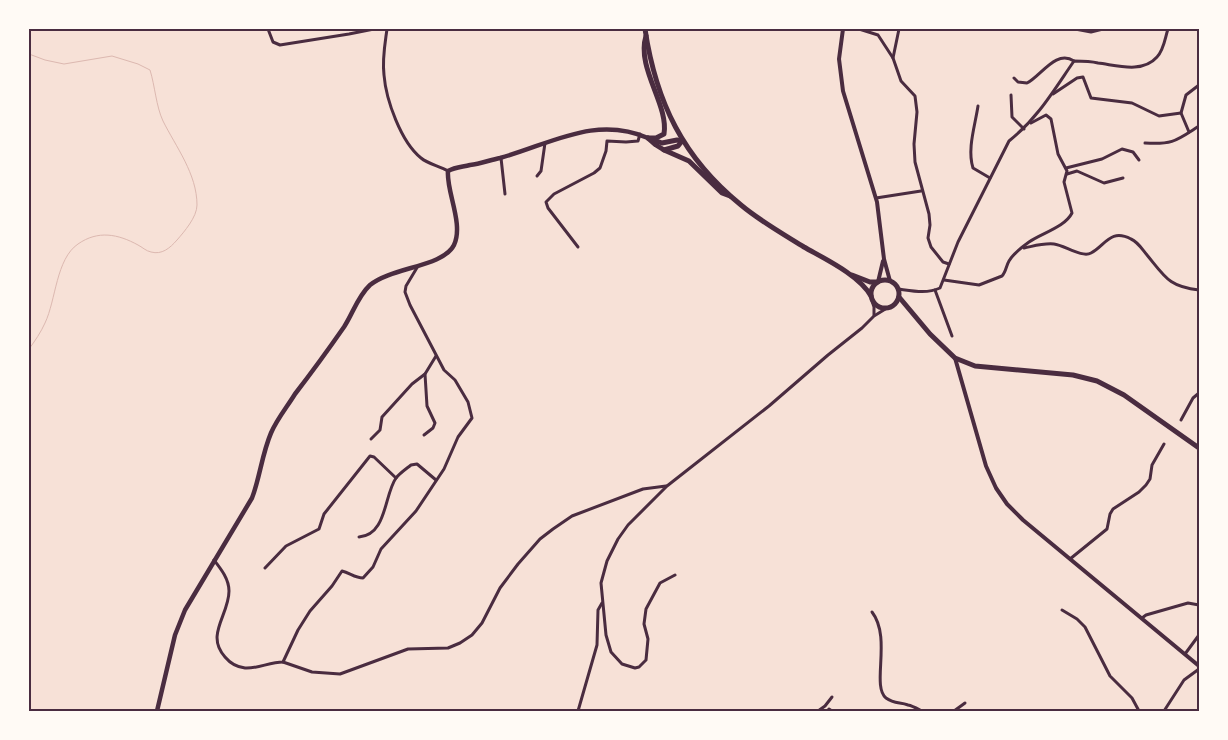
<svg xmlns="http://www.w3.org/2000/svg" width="1228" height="740" font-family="'Golos Text',sans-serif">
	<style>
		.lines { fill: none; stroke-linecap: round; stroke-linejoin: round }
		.stream { stroke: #dcb8b0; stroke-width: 1 }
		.minor { stroke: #4a2c40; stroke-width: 3 }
		.tertiary { stroke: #4a2c40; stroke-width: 4 }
		.secondary { stroke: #4a2c40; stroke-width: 4.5 }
		.primary { stroke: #4a2c40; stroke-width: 5 }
		.neatline { fill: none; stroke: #4a2c40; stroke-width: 2 }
	</style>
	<rect width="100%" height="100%" fill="#f7e1d7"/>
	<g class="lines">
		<path class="stream" d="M 29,54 L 45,60 L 64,64 L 112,56 L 138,64 L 150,70 C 155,86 156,106 163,121 C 176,147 197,174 197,205 C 197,217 184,232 177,240 C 170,248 162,255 151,252 C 146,251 142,247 138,245 C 118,234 98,230 78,244 C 56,259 56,300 45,323 C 41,332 35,341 29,349"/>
		<g class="minor">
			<polyline points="268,29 273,42 280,45 349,34 374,29"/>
			<path d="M 387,29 C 385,44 382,59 384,75 C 386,100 401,142 421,158 C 428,164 439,166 448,171"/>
			<polyline points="859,29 878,35 893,58 901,81 915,96 917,112 914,144 915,162 929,214 930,225 928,238 931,247 943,262 949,264"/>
			<polyline points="1075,29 1091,32 1103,29"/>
			<polyline points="893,58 899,29"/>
			<path d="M 1014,78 L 1018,82 L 1027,83 C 1041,76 1056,49 1074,61"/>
			<polyline points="1053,94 1077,78 1083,77 1091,98 1132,103 1159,116 1181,113"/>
			<polyline points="1011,95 1012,117 1024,129"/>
			<path d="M 978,106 C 975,126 967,149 973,168 L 990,178"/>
			<polyline points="1189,132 1181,113 1186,95 1199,85"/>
			<path d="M 1145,143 C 1173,145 1177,140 1199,126"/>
			<polyline points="501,158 505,194"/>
			<polyline points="1066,168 1102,159 1122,149 1133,152 1139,160"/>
			<polyline points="1067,174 1077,171 1104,183 1123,178"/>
			<polyline points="537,176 541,171 545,143"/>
			<polyline points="876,198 921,191"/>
			<polyline points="578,247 548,208 546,202 554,194 594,173 600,168 606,151 607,141 626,142 638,141 640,134"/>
			<path d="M 1024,248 C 1034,246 1043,243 1054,244 C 1064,245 1082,258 1091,253 C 1105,246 1110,228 1131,239 C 1138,242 1142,249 1147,255 C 1165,277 1169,287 1199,290"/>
			<path d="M 944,280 L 979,285 L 1002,276 C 1006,272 1006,266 1009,261 C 1013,254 1022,247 1029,242 C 1042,233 1065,227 1072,213 L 1064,182 L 1067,171 L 1058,154 L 1051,119 L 1046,115 L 1031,123"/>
			<path d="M 898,289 C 913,291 927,294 940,288 L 958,242 L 1009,141 C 1038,118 1054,90 1074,61 C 1082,61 1090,61 1098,63 C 1116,65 1142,74 1157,57 C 1164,50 1165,38 1168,29"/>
			<polyline points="935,290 952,336"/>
			<polyline points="872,301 874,307 874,315"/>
			<polyline points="1181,420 1193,398 1199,393"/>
			<polyline points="424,435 433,428 435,423 427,406 425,374 436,356"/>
			<polyline points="371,439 380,430 382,417 412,384 425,374"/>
			<path d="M 359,537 C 387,535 384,495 396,478 C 400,473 406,469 411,465 L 417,464 L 436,480"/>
			<polyline points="1070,559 1107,529 1110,514 1113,509 1139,492 1146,485 1150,479 1152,465 1164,444"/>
			<path d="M 214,560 C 221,569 229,579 229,591 C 229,615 205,635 225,657 C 230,663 236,667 245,668 C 257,669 270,662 283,662 L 298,630 L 310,611 L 332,586 L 342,571 C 350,573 355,578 363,578 L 373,567 L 381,549 L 416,511 L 444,469 L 458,437 L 472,418 L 468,402 L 455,380 L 444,370 L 410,305 L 405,292 L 406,286 L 418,266"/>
			<polyline points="265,568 286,546 319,529 324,514 370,456 374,457 396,478"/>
			<polyline points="675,575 660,583 646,609 644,624 648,639 646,660 639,667 635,668 622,664 611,652 606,635 601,583 607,561 618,539 628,525 667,486 769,406 828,355 862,328 874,316 887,308"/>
			<polyline points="1062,610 1077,619 1085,627 1110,676 1132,698 1139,711"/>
			<path d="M 872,612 C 892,638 871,686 886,698 C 894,704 900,702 908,705 C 913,706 918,709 922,711"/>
			<polyline points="1142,618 1146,615 1188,603 1199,605"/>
			<polyline points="1185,654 1199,635"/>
			<polyline points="283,662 312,672 340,674 408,649 448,648 460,643 472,635 482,623 500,588 518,564 540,539 553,529 572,516 643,489 666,486"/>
			<polyline points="829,709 832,711"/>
			<polyline points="578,711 597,645 598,610 602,603"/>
			<polyline points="818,711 825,706 832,697"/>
			<polyline points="954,711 965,703"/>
			<polyline points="1164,711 1184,680 1199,669"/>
		</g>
		<g class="tertiary">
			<polyline points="843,29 839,59 843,91 877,202 884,259 890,281"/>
			<polyline points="878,282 883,261"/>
			<polyline points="955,358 986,466 996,488 1007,504 1023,520 1199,666"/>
		</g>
		<path class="secondary" d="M 157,711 L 175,635 L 185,610 L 252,498 C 260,477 262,454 271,433 C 277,419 287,407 295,394 C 312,372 328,350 344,327 C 353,313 358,296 370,285 C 392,267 443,267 454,245 C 464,224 446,191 448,171 C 455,167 462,167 470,165 C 480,164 490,160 500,158 C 551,144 595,115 648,138"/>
		<g class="primary">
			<path d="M 645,29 C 656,102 683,158 741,205 C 760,221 783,234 804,247 C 825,259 859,275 871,296"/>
			<path d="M 646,36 C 636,68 669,105 664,134 L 656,138 L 648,138"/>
			<polyline points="648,138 656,145 664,150 678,146 682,141"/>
			<polyline points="651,139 662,143 677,140 682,141"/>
			<polyline points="664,150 689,161 722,193 730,196"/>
			<polyline points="852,275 870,282 877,282"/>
			<circle cx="885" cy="294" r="14"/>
			<polyline points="899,297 930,334 955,358 975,366 1073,375 1097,381 1124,395 1199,448"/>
		</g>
	</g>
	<rect width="1228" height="740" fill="none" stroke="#fffaf5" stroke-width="60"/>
	<rect x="30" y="30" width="1168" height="680" class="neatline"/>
</svg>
